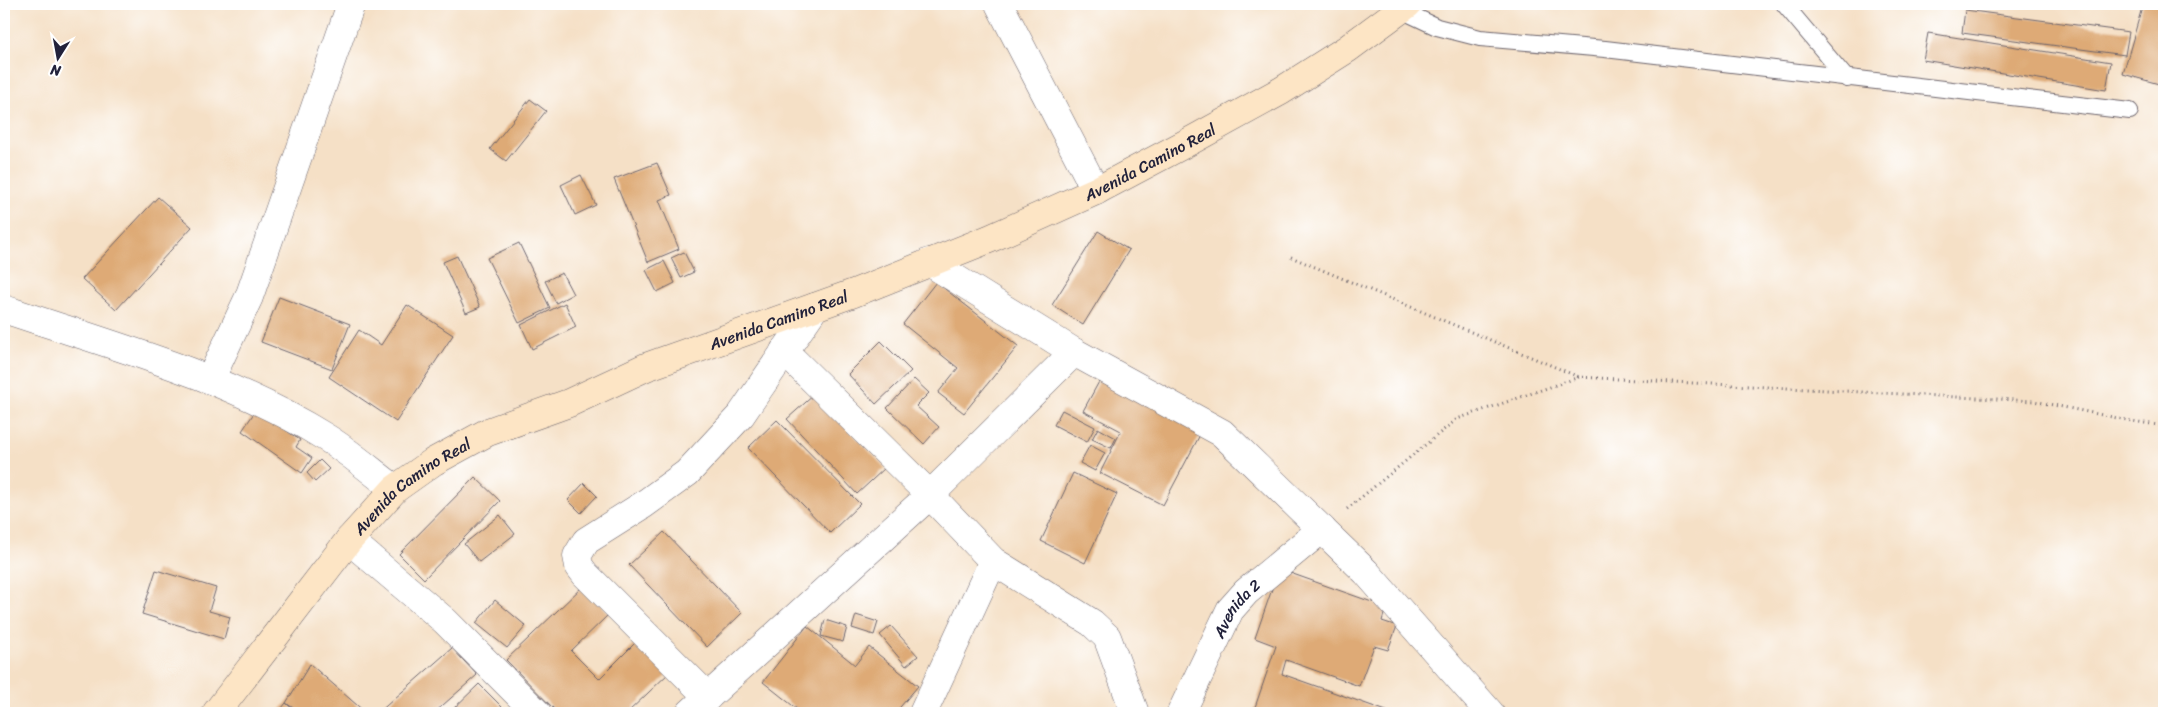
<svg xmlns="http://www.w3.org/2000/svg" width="2168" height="717" font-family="Sriracha,sans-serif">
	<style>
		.building { fill: #deaa76 }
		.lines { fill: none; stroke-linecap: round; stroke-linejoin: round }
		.lane-casing { stroke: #6c646c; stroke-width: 18 }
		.street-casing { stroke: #6c646c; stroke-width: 29 }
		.secondary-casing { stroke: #6c646c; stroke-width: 29 }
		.path { stroke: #6c646c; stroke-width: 3; stroke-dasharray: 1 4; stroke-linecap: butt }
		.lane { stroke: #fff; stroke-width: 16 }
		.street { stroke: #fff; stroke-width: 28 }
		.secondary { stroke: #fde5c5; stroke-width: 28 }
		.labels { text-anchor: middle; stroke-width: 5; stroke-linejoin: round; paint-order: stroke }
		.street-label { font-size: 16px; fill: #22223b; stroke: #fff }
	</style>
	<rect width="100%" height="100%" fill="#fff"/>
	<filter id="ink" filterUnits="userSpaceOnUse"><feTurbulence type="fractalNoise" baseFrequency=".02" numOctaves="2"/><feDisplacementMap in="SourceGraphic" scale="10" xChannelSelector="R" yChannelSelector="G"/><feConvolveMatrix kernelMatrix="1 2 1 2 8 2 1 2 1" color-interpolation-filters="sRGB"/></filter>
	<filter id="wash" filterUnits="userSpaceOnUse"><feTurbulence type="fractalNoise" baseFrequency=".0096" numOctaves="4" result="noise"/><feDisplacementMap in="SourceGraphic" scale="20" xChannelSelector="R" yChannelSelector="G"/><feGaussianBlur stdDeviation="1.12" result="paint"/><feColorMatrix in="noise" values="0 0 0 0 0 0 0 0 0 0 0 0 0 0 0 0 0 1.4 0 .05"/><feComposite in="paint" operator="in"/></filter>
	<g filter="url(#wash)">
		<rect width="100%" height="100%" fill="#f5e0c6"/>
		<g id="blocks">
			<g class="building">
				<polygon points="2143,4 2164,4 2164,66 2159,84 2123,74"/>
				<polygon points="1965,10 2129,32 2125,55 1962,33"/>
				<polygon points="1928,33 2111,62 2106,90 1923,60"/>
				<polygon points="530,99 546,111 506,161 490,149"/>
				<polygon points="657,163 671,195 659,200 679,249 648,262 614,179"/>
				<polygon points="581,175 596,205 575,215 561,185"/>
				<polygon points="158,197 192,227 116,310 82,279"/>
				<polygon points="1098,231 1129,250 1083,325 1052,305"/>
				<polygon points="519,243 550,308 519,323 487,258"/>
				<polygon points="684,252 694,272 681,278 671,258"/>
				<polygon points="457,256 480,307 466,313 443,262"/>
				<polygon points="664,261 675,283 657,292 646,270"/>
				<polygon points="562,273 573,294 556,303 545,281"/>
				<polygon points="936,282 1018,346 964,413 938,393 958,368 903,324"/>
				<polygon points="279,297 350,324 332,369 261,342"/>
				<polygon points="565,303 576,327 532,349 521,325"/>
				<polygon points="407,305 453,335 396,422 329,377 359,330 381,345"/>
				<polygon points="881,341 911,371 876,404 848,374"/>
				<polygon points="1101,378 1202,431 1163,505 1100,473 1121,431 1083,411"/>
				<polygon points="914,379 929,393 916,406 939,427 924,444 887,408"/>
				<polygon points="815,394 885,468 857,494 787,419"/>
				<polygon points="256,410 300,440 296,447 312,458 302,473 242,431"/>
				<polygon points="1062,410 1095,427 1087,442 1054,425"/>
				<polygon points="777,420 860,504 830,533 748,448"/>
				<polygon points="1098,428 1116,438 1111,448 1092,439"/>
				<polygon points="1090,445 1105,453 1095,471 1080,463"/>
				<polygon points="320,460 329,469 315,482 307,473"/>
				<polygon points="1073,473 1117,494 1085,563 1041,541"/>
				<polygon points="475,477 500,501 424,579 399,554"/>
				<polygon points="584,483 597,496 581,513 568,500"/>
				<polygon points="500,515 515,534 479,562 464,544"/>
				<polygon points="664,532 742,613 707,647 629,565"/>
				<polygon points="1279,569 1386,607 1382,621 1397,626 1388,650 1374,646 1359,686 1286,660 1282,674 1392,713 1253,713 1276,646 1255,638"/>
				<polygon points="156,570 216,588 209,611 230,617 224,639 142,614"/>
				<polygon points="583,586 609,614 571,651 599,679 638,640 670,672 627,713 558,713 506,660"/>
				<polygon points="495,600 526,626 507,648 476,623"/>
				<polygon points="856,615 878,622 874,635 852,628"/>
				<polygon points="825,620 847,627 843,642 821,636"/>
				<polygon points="807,626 855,665 869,647 918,686 895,713 802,713 763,682"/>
				<polygon points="891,626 918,656 906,666 880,635"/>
				<polygon points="452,648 477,675 434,713 378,713"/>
				<polygon points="310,664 366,713 300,713 286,703"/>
				<polygon points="479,684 508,713 449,713"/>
				<polygon points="286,703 297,713 278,713"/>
			</g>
		</g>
	</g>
	<g filter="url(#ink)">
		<use href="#blocks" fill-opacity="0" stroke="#6c646c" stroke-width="1"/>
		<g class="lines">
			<defs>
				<g id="lane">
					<polyline points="1784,4 1847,79"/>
					<polyline points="1401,10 1437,27 1480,38 1605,49 2130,111"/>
				</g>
				<g id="street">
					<polyline points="999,4 1096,191"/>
					<polyline points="929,262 1074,352 1222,433 1366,572 1490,713"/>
					<path d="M 4,309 C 113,346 227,376 325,437 C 350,452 372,472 395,489"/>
					<polyline points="784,351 930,495 993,561 1092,623 1107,637 1135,713"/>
					<polyline points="211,378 249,297 351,4"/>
					<polyline points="349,540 445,621 537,713"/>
					<polyline points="708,697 585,574 579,566 577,556 586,541 643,505 687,473 741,415 815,307"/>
					<polyline points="690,713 930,495 1074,352"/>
					<polyline points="923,713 993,561"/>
					<path id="s1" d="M 1181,713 L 1230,610 L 1246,592 L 1322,529"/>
				</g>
				<g id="secondary">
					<path id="s2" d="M 216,713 L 349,540 L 395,489 L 433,462 L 488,432 L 569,403 L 646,367 L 854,293 L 989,239 L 1096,191 L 1194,139 L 1281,91 L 1347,49 L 1408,4"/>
				</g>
			</defs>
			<use href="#lane" class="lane-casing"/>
			<use href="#street" class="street-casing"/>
			<use href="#secondary" class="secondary-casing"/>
			<g class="path">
				<polyline points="1291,257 1579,377 2034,401 2132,421 2164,426"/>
				<polyline points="1347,509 1457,419 1579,377"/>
			</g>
			<use href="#lane" class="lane"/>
			<use href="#street" class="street"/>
			<use href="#secondary" class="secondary"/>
		</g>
	</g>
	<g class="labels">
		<g class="street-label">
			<text dy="6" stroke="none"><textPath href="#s2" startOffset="1112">Avenida Camino Real</textPath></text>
			<text dy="6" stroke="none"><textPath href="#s2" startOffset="708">Avenida Camino Real</textPath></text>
			<text dy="6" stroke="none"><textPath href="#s2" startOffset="302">Avenida Camino Real</textPath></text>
			<text dy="6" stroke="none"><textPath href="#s1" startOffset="119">Avenida 2</textPath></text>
		</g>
	</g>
	<rect width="2168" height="717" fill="none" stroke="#fff" stroke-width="20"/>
	<g transform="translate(58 58) rotate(191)" stroke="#ffffff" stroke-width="4" paint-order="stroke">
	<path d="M0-4L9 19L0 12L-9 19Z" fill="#22223b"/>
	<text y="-8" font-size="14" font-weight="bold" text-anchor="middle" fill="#22223b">N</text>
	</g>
</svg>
